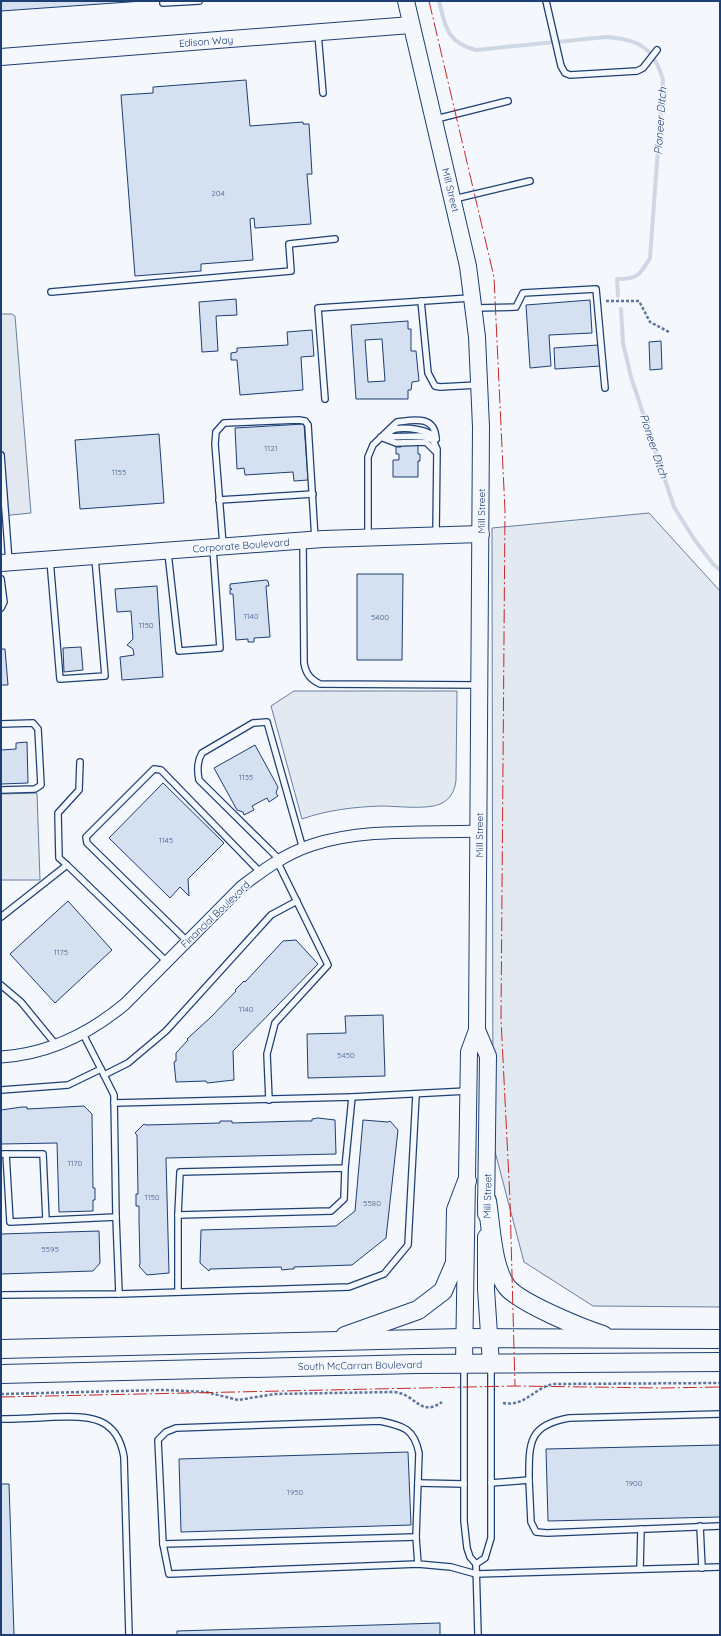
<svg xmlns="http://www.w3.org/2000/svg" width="721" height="1636" font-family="Quicksand,sans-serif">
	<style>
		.grass { fill: #e3e9f0; stroke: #687fa3 }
		.parking { fill: #e3e8f0; stroke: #687fa3 }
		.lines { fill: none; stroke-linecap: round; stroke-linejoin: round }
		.stream { stroke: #cfd7e4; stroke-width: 4 }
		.building { fill: #d5e0f0; stroke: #1d3f73; fill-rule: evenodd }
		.lane-casing { stroke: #1d3f73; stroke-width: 8 }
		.street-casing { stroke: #1d3f73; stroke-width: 13 }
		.secondary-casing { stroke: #1d3f73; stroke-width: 18 }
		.primary-casing { stroke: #1d3f73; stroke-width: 20 }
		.path { stroke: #5e769c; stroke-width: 2.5; stroke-dasharray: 3 2; stroke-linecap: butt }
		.lane { stroke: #f4f7fb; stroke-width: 5.5 }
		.street { stroke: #f4f7fb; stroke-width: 11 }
		.secondary { stroke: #f4f7fb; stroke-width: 16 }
		.primary { stroke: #f4f7fb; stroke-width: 18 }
		.power { stroke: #c62828; stroke-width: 1; stroke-dasharray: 14 3 2 3; stroke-linecap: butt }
		.labels { text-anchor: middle; stroke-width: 3; stroke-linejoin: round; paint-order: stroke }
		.number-label { font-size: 8px; fill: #4b6792 }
		.street-label { font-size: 10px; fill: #1d3f73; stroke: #f4f7fb }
		.water-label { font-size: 11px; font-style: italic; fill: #1d3f73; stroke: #f4f7fb }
	</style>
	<rect width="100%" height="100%" fill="#f4f7fb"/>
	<g class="grass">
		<polygon points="649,513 720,591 720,1307 593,1306 524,1262 493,1144 492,528"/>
		<path d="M 294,691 L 457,691 L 456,780 C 455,791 450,800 440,804 C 427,810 396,806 381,806 C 354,807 327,810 302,819 L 271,706 Z"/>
		<polygon points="37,793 40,880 1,880 1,794"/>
	</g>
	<polygon class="parking" points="1,314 12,314 15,316 31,513 1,516"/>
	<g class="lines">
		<g class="stream">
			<path d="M 439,1 C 445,26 447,43 476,50 L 606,37 C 639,39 654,48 663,80 L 650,258 C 640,275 638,279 617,279 L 618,296"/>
			<polyline points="621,309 623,343 631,377 674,507 694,539 713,564 720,570"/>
		</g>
	</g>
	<g class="building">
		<polygon points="1,1 143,1 1,11"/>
		<polygon points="246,80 250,126 303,122 303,124 309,124 312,174 307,174 311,224 255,228 254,218 250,219 253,260 201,264 201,271 135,276 121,95 153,93 153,87"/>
		<polygon points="236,299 237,315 216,316 218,351 202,352 199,302"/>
		<polygon points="590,300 592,333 549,335 551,366 530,368 526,305"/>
		<path d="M 408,321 L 408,329 L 411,329 L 411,351 L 416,351 L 419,381 L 412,382 L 411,390 L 408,390 L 408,399 L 356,399 L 351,325 ZM 382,339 L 385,381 L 368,382 L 365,340 Z"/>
		<polygon points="312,330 314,356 301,357 303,390 240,395 237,360 231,360 231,353 237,352 237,348 288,345 287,332"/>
		<polygon points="661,341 662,369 650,370 649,342"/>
		<polygon points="598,345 600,366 555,369 554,348"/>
		<polygon points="304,424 308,480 294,481 293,472 245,475 244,468 237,469 235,428"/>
		<polygon points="401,427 413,427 418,439 418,454 420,454 420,461 418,461 418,477 393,477 393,460 399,460 399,454 396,454 396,447 401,447"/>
		<polygon points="159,434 164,503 80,509 75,440"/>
		<polygon points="357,574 403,574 402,660 357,660"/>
		<polygon points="266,580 268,581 269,586 266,586 270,637 254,638 254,642 248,642 248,639 236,640 233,594 230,594 230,590 232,589 230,589 230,584"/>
		<polygon points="157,586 163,677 122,680 120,657 134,655 133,649 127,645 133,639 131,611 117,612 115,589"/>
		<polygon points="81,647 83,670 64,672 63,648"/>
		<polygon points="1,649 5,649 8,685 1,685"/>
		<polygon points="27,742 28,783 1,784 1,750 16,749 16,743"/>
		<polygon points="255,745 278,787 276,793 278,796 269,802 267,798 252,806 254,810 244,815 243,812 237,810 214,768"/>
		<polygon points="163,783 224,843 188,879 189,896 180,887 170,898 109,838"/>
		<polygon points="68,901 112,950 55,1003 10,954"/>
		<polygon points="296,940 318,964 233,1051 234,1080 207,1083 206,1081 176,1082 174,1062 176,1061 176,1053 188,1040 187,1039 211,1017 236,991 235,990 244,981 245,982 283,941"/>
		<polygon points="383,1015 385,1076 308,1078 307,1034 346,1033 345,1016"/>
		<polygon points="84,1106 92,1114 93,1188 95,1188 95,1200 93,1200 93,1211 59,1212 57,1143 1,1144 1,1110 22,1107 27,1107 27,1109"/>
		<polygon points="318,1118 335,1120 336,1154 166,1158 169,1273 147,1275 139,1266 140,1264 139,1221 139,1206 136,1206 136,1194 138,1194 137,1135 135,1133 144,1124 146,1125 220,1123 220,1121 232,1121 232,1123 299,1121 312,1121 312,1119"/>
		<polygon points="363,1120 388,1122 390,1121 398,1130 386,1238 352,1265 294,1267 294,1269 291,1269 282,1270 281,1267 210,1269 209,1271 200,1263 201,1230 336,1226 355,1211"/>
		<polygon points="99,1231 100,1263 93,1271 1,1274 1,1234"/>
		<polygon points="720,1445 720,1517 548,1521 546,1449"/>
		<polygon points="408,1452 411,1525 181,1532 179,1459"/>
		<polygon points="1,1484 9,1484 14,1635 1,1635"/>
		<polygon points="440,1623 440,1635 177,1635 177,1631"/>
	</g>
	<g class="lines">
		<defs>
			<g id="lane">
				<polyline points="163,1 163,3 199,1"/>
				<polyline points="546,1 561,66 565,73 570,75 637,71 643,68 657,50"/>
				<polyline points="318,34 323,93"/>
				<polyline points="436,119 508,101"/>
				<polyline points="454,199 530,181"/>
				<polyline points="51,292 291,271 289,244 335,239"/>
				<polyline points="421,301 428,373 435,386 440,387 478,385"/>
				<polyline points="475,308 516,307 523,293 596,289 605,388"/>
				<polyline points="325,399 318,308 470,298"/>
				<path d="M 384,436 C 387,434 391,430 395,429 C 405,427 430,429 436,439"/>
				<polyline points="381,437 423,436 433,440 437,449 436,533"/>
				<polyline points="383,438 396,443 426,442 435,451"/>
				<polyline points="1,455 9,562"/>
				<polyline points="219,500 313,494"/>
				<path d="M 368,537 L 368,457 L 373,445 L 397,422 C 414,420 435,415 436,439"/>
				<path d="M 303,543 L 304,663 C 306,674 310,679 320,684 L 479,685"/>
				<polyline points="223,545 215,444 216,432 224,423 299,420 305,421 308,425 315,539"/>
				<polyline points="168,553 179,651 220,648 213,549"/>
				<polyline points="50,560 60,679 105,676 95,558"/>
				<polyline points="1,579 4,602 1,608"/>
				<polyline points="1,724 33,723 38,729 41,785 35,789 1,790"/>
				<path d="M 280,860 L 199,780 C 197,770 197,761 202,753 L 253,723 L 267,722 L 303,849"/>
				<polyline points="67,865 59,858 58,813 79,790 80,762"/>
				<polyline points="1,917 67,865 167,962"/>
				<polyline points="187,941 87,843 86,837 154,769 161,770 260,872"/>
				<polyline points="1,985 21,1002 57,1046"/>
				<polyline points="104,1075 128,1063 166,1031 271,915 297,901"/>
				<polyline points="1,1090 68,1085 101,1069 83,1034"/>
				<polyline points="352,1097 467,1091"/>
				<polyline points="269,1100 267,1054 275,1023 328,965 277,861"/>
				<polyline points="114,1103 352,1097 345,1168 180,1172 178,1215 331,1211 344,1199 345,1168"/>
				<polyline points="1,1154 6,1154 10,1222 116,1217 114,1095 101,1069"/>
				<polyline points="6,1154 43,1154 46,1220"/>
				<polyline points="178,1292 178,1215"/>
				<polyline points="119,1294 349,1287 384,1274 408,1245 416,1095"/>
				<polyline points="1,1295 119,1294 116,1217"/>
				<polyline points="464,1366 464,1521 467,1548 470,1557 476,1564 478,1635"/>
				<path d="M 1,1419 C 18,1419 36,1418 53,1417 C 88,1416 117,1415 124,1457 L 129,1635"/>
				<path d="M 529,1480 C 529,1443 528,1425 569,1418 L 720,1414"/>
				<polyline points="418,1483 464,1484"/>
				<polyline points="491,1483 529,1480 531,1522 536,1532 547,1533 720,1526"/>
				<polyline points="700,1526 702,1568"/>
				<polyline points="163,1544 416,1537"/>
				<path d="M 418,1564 L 416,1537 L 419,1453 C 414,1428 403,1426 380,1421 L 176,1428 L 166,1432 L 158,1440 L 163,1544 L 169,1574 L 418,1564 L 451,1567 L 476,1574 L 720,1567"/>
				<polyline points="476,1564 485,1558 491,1538 491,1366"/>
				<polyline points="640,1569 641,1529"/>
			</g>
			<path id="street" d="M 1,1057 C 48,1054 89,1034 125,1004 L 241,887 C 263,870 285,854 312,845 C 363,828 425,833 479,831"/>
			<g id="secondary">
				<polyline points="406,1 468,266 477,337 481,427 477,1030 469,1052 464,1364"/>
				<polyline points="1,57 411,25"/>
				<polyline points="1,563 323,539 481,534"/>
				<polyline points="477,1030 488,1056 486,1214"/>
				<polyline points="486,1237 486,1289 491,1364"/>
			</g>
			<g id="primary">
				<path d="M 487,1201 C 491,1225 492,1268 507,1287 C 520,1303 581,1328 603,1335"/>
				<polyline points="345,1336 418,1310 443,1291 455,1263 456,1210 467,1181"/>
				<polyline points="1,1349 463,1338 720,1339"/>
				<polyline points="1,1374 416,1364 720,1362"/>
			</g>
		</defs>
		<use href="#lane" class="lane-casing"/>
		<use href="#street" class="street-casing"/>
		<use href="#secondary" class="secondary-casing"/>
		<use href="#primary" class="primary-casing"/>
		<g class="path">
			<polyline points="606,301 639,301 650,322 669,332"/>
			<path d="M 1,1394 L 164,1390 L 206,1392 L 238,1400 L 275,1394 L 393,1392 C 416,1393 419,1418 442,1402"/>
			<path d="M 503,1403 C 525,1407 534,1388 553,1384 L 720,1383"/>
		</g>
		<use href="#lane" class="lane"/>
		<use href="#street" class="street"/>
		<use href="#secondary" class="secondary"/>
		<use href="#primary" class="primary"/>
		<g class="power">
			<polyline points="429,1 494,277 505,511 501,1019 510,1200 515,1386"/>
			<polyline points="1,1397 515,1386 662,1388 720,1387"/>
		</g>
	</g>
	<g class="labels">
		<g class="number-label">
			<text x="218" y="196">204</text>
			<text x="271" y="451">1121</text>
			<text x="119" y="475">1155</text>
			<text x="251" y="619">1140</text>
			<text x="380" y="620">5400</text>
			<text x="146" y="628">1150</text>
			<text x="246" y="780">1135</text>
			<text x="166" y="843">1145</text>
			<text x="61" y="955">1175</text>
			<text x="246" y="1012">1140</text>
			<text x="346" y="1058">5450</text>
			<text x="75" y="1166">1170</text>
			<text x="152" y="1200">1150</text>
			<text x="372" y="1206">5580</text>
			<text x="50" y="1252">5595</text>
			<text x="634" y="1486">1900</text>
			<text x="295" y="1495">1950</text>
		</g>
		<g class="street-label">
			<text transform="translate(206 41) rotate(-4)" y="4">Edison Way</text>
			<text transform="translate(451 190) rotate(76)" y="4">Mill Street</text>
			<text transform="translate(481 511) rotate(-90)" y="4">Mill Street</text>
			<text transform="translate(241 545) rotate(-4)" y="4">Corporate Boulevard</text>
			<text transform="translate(479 835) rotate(-90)" y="4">Mill Street</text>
			<text transform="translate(215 914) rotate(-44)" y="4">Financial Boulevard</text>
			<text transform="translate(487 1196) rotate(-89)" y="4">Mill Street</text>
			<text transform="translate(360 1365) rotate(-1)" y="4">South McCarran Boulevard</text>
		</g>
		<g class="water-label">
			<text transform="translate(660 121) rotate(-86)" y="4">Pioneer Ditch</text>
			<text transform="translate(654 446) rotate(72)" y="4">Pioneer Ditch</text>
		</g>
	</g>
	<rect width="721" height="1636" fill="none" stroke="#1d3f73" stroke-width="4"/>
</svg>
